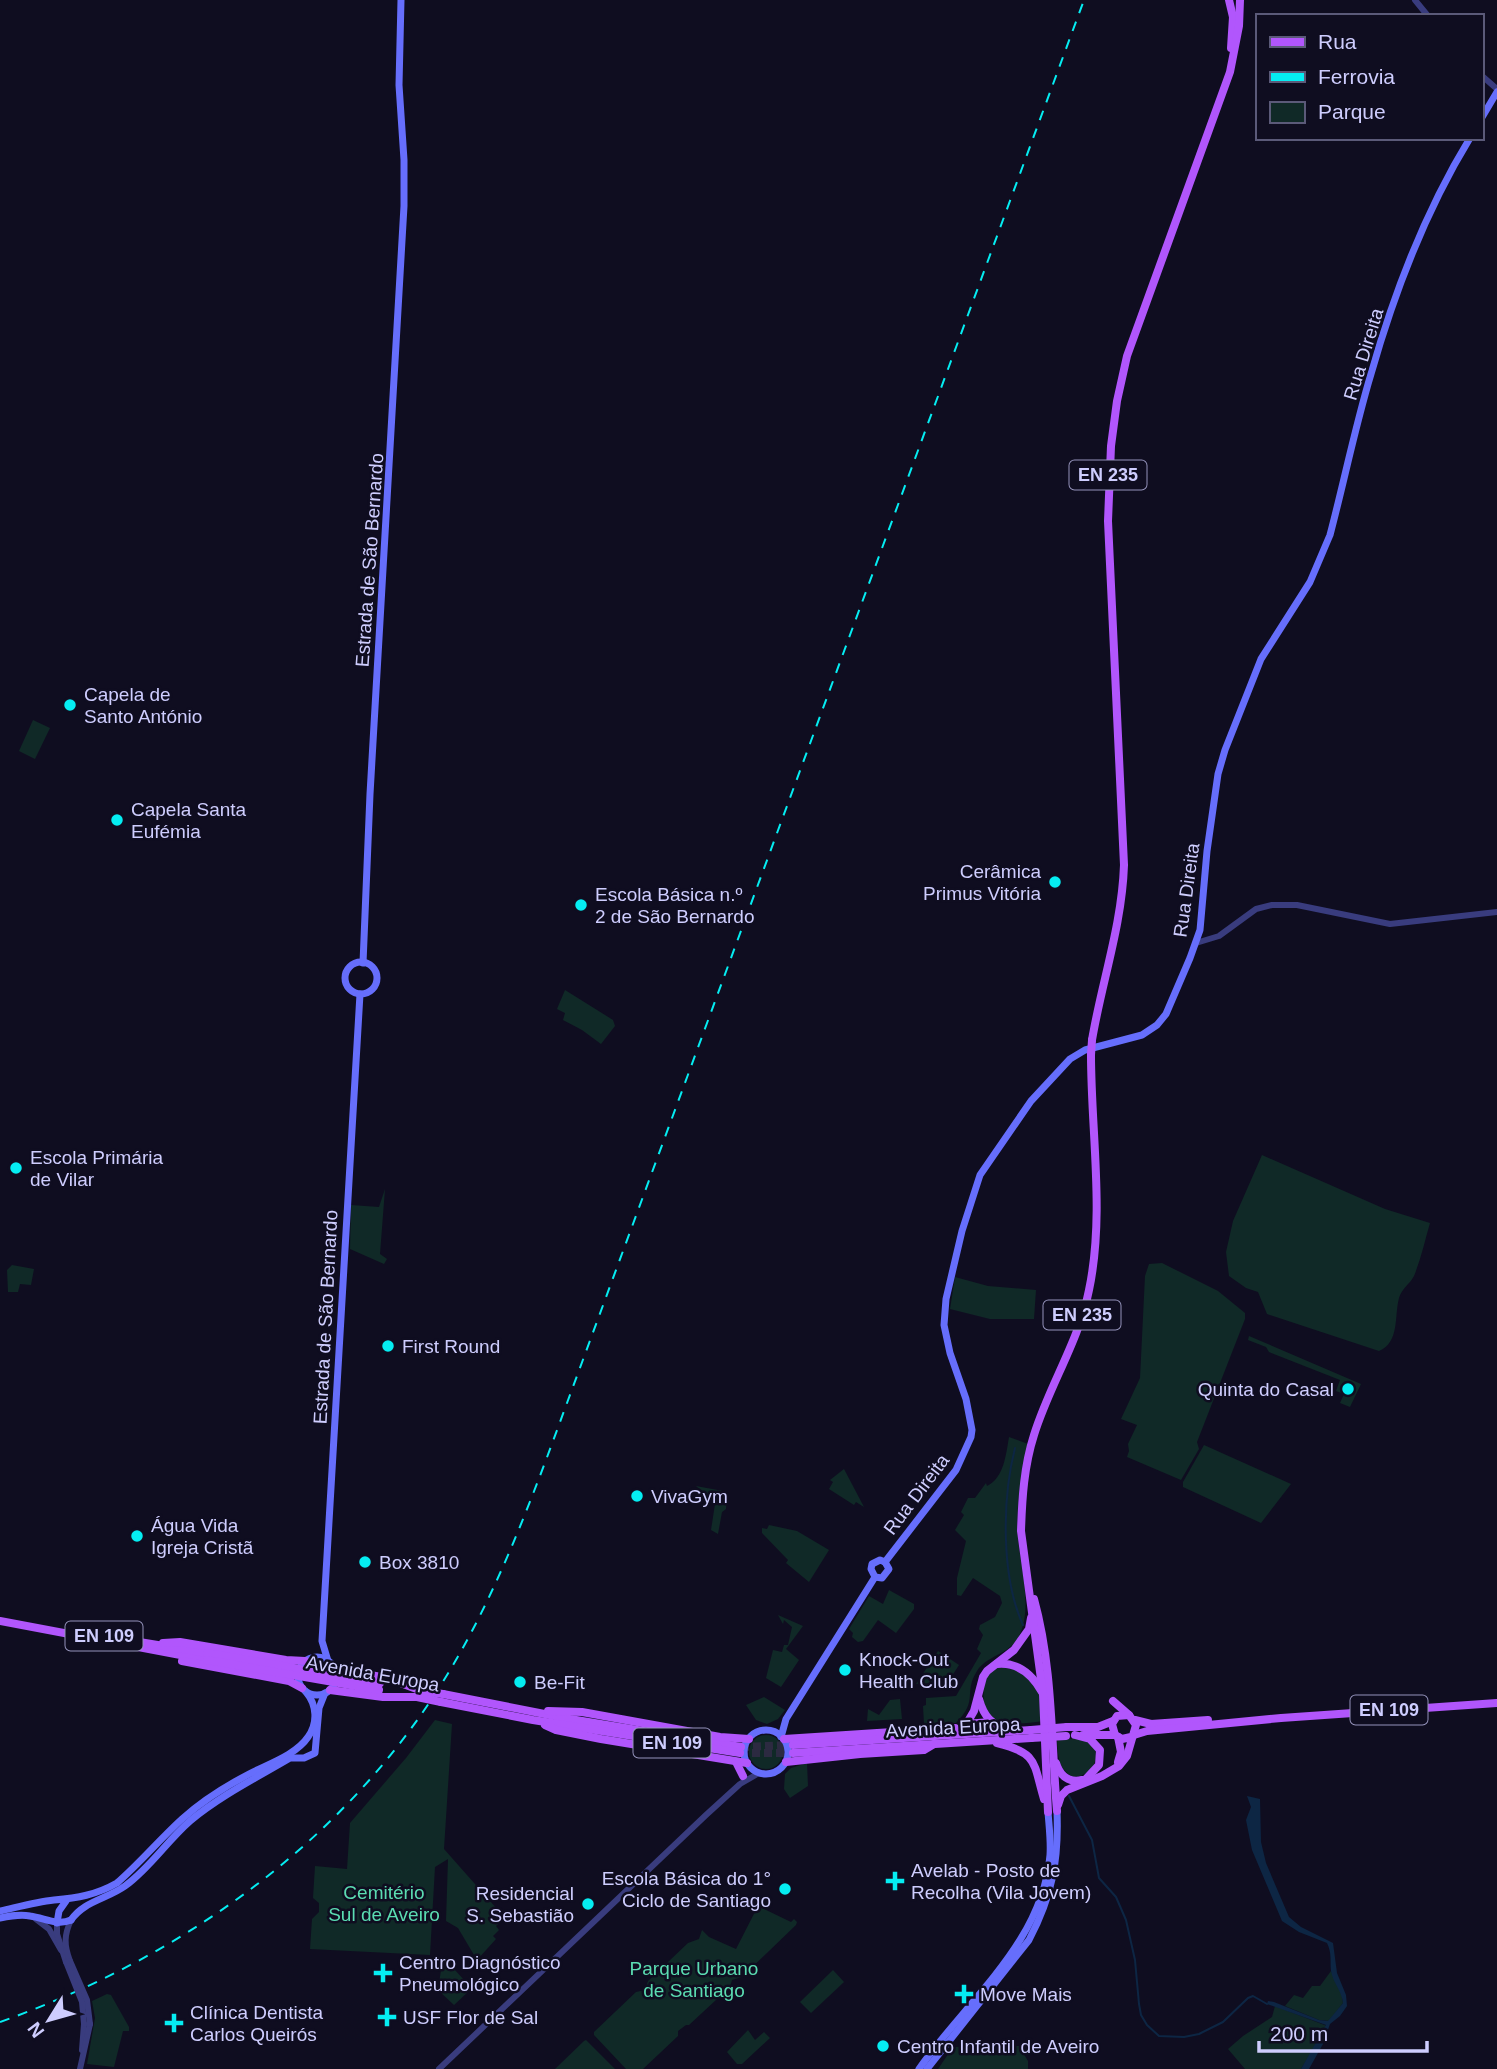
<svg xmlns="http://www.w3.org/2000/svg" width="1497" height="2069" font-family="Arial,sans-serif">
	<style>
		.green { fill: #102927 }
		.water { fill: #0d2644 }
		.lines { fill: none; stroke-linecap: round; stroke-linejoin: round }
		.stream { stroke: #0d2644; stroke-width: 2 }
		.primary-tunnel { stroke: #2c2a41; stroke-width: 8; stroke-dasharray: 8 4; stroke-linecap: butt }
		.tertiary { stroke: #393c7e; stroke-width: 6 }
		.secondary { stroke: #666efc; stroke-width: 7 }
		.primary { stroke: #b156fc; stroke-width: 8 }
		.rail { stroke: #05edf2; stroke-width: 2; stroke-dasharray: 10 9; stroke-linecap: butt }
		.tertiary-bridge { stroke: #393c7e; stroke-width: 6 }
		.primary-bridge { stroke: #b156fc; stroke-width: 8 }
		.poi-dot { fill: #05edf2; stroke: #0f0d20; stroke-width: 2.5 }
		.labels { text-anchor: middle; stroke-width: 5; stroke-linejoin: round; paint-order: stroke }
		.shield { fill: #0f0d20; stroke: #9593bb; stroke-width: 2 }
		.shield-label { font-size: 18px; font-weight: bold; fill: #cecdfe }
		.street-label { font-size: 19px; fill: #cecdfe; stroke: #0f0d20 }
		.poi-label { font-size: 19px; fill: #cecdfe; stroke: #0f0d20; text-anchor: start }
		.park-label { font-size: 19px; fill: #5bdcb2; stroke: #0f0d20 }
	</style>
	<rect width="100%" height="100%" fill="#0f0d20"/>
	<g class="green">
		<polygon points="33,720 50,728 35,759 19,751"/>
		<polygon points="565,990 613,1020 615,1026 601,1044 582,1030 563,1020 565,1013 557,1009"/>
		<path d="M 1262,1155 L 1385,1209 L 1430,1223 C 1425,1240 1421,1259 1414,1276 C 1410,1284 1402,1288 1399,1298 C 1394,1317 1400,1342 1379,1351 L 1267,1314 L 1258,1292 L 1246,1288 L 1229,1276 L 1226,1252 L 1233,1221 Z"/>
		<polygon points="385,1189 380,1254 387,1259 384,1264 350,1249 351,1205 379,1207"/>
		<polygon points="1162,1263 1218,1291 1245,1313 1245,1319 1197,1442 1199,1449 1181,1480 1127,1457 1129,1451 1128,1444 1137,1425 1121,1419 1140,1378 1145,1276 1149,1264"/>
		<polygon points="12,1265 34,1269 31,1285 20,1284 18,1292 8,1292 7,1270"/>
		<polygon points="955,1277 988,1286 1036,1290 1034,1319 990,1319 950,1309"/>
		<polygon points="1249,1336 1361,1384 1350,1407 1340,1403 1344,1394 1336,1391 1340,1380 1269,1352 1266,1347 1248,1340"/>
		<path d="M 1009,1437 L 1028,1444 C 1022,1470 1018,1496 1017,1523 C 1017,1557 1034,1603 1020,1634 C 1010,1656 988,1654 977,1671 C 963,1693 979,1700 956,1723 L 924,1724 L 923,1706 L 926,1705 L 926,1698 L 956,1696 L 981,1653 L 977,1649 L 983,1635 L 979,1629 L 980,1625 L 995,1617 L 1002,1603 L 1000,1596 L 973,1578 L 961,1596 L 957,1595 L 957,1578 L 966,1541 L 955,1530 L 964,1515 L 961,1512 L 968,1498 L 975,1498 L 986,1483 L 987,1486 C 1004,1478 1006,1454 1009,1437 Z"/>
		<polygon points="1204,1445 1291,1484 1261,1523 1183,1487 1183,1482"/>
		<polygon points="844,1469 864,1507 856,1502 854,1505 829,1489 833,1482 830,1480"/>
		<polygon points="696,1486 723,1491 727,1496 726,1509 722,1512 718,1534 711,1530 715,1504"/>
		<polygon points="769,1525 797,1531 829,1550 809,1582 786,1563 788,1560 762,1533 762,1528 767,1529"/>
		<polygon points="889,1590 914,1604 914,1609 896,1633 878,1620 863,1641 858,1642 852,1637 853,1633 849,1629 869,1596 883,1604"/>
		<polygon points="778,1615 803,1626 786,1649 799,1660 781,1687 766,1678 773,1650 782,1652 784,1645 788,1645 792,1627 784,1620 783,1624"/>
		<polygon points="938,1651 959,1665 948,1682 916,1684"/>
		<path d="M 998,1667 C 1036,1671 1040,1687 1043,1721 C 1003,1728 973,1723 987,1674 Z"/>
		<polygon points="764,1697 785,1710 778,1719 767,1724 756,1720 746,1705"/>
		<polygon points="900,1699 902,1719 867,1721 868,1709 879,1715 890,1700"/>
		<polygon points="435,1720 452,1724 444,1849 505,1918 496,1926 499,1930 493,1936 496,1939 477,1960 458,1928 446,1921 448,1859 435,1867 430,1955 310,1949 312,1919 319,1912 319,1903 313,1898 315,1866 347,1869 350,1823 406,1758"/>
		<circle cx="766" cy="1752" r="17"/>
		<path d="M 1079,1738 C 1106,1743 1098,1777 1073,1777 C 1058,1769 1058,1756 1057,1740 Z"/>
		<polygon points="807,1763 808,1786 790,1798 784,1789 785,1774 791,1768"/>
		<polygon points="758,1906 791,1922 794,1919 797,1922 796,1925 742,1977 732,1980 730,1987 689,2025 686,2025 678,2031 678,2036 643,2069 626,2069 594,2035 594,2032 636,1992 645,1990 648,1981 688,1943 699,1939 702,1930 709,1937 736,1949"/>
		<polygon points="443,1957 465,1981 462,1984 469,1991 454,2005 438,1990"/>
		<polygon points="833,1970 844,1982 811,2013 800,2002"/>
		<polygon points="1331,1971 1342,1995 1343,2003 1329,2021 1319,2020 1285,2006 1294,1995 1303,1998 1312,1986 1320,1986"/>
		<polygon points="107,1994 111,1995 129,2027 129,2031 123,2031 114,2067 87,2064 95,2018 92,2001"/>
		<polygon points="1275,2006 1327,2026 1324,2032 1301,2069 1245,2069 1228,2049 1243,2036 1272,2017"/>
		<polygon points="748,2030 755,2040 764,2032 770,2038 742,2064 737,2064 727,2052"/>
		<polygon points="586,2040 615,2069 555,2069 584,2041"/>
		<polygon points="1019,2046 1028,2061 1028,2069 938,2069 953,2047"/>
	</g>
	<path class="water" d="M 1247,1796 L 1260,1799 L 1261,1842 L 1266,1863 L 1289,1917 L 1301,1927 L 1333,1943 L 1337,1973 L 1346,1995 L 1347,2006 L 1340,2016 L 1330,2024 L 1323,2044 L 1309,2069 L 1301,2069 L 1326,2025 L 1267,2004 L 1268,2001 L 1274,2002 L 1319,2020 L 1328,2021 L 1343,2003 C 1342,1991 1333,1983 1331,1971 C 1330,1961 1332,1953 1327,1943 L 1299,1932 L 1282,1921 L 1252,1850 L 1246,1820 L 1251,1807 Z"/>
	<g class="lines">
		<g class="stream">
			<path d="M 1015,1448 C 1002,1499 1001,1577 1023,1625"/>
			<polyline points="1069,1796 1092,1840 1099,1878 1116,1897 1126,1920 1135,1960 1139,2004 1141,2015 1147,2025 1159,2036 1184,2037 1199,2034 1223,2022 1248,1998 1253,1996 1267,2004"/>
		</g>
		<g class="primary-tunnel">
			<polyline points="741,1747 793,1745"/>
			<polyline points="740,1753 793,1753"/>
		</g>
		<g class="tertiary">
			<polyline points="1415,0 1428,16"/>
			<polyline points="1481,75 1497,89"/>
			<polyline points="1196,943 1219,936 1256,909 1272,905 1297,905 1390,924 1497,912"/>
			<polyline points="36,1919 49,1929 61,1950"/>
			<polyline points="57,1923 57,1934 66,1962"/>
			<path d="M 70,1961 C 64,1945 64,1935 71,1920"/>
			<polyline points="82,2050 84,2024"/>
			<polyline points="80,2069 90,2024"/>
			<polyline points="439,2069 706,1815 740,1784 759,1773"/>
		</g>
		<g class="secondary">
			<polyline points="1481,119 1497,92"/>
			<circle cx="361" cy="978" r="16"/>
			<polyline points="363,963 370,794 404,206 404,160 399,85 401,0"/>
			<path d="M 885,1562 L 956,1470 L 971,1437 L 972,1430 L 966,1399 L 950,1353 L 944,1325 L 946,1299 L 962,1231 L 980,1175 L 1031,1101 L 1070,1059 L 1085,1050 L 1142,1035 L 1157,1025 L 1166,1014 L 1190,958 L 1200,930 L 1207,851 L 1218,774 L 1225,750 L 1261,659 L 1310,582 L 1330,535 C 1344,482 1355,427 1371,374 C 1394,293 1426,210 1470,138"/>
			<polyline points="875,1577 871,1569 872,1564 880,1560 885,1562"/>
			<polyline points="875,1577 882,1578 889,1569 885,1562"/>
			<circle cx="317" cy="1676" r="19"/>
			<polyline points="328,1661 322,1641 360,994"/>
			<circle cx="766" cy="1752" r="22"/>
			<polyline points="781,1737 786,1719 875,1577"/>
			<path d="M 0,1911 C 18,1907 36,1902 54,1900 C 77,1898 96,1895 117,1883 C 140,1863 160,1839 182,1819 C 202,1801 226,1786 249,1774 C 268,1764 296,1755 308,1737 C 318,1723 317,1705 306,1692"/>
			<path d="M 0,1918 C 10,1916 20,1914 30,1916 C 45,1918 57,1926 71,1920"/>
			<path d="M 71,1920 C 84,1901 107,1899 125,1886 C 150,1868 167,1841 190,1821 C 220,1796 256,1778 290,1758 L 304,1758 L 315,1753 L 319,1708 L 325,1693"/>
			<polyline points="57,1923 59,1911 66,1901"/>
			<path d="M 919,2069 C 966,2001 1043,1943 1050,1855 C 1051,1841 1049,1826 1048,1812"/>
			<path d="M 927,2069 L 1029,1940 C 1052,1896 1059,1861 1057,1811"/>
		</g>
		<g class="primary">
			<polyline points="1229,0 1233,17 1231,48"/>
			<path d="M 1092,1040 C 1102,981 1122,925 1124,865 L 1108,521 L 1111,446 L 1117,401 L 1127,356 L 1230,72 L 1239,26 L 1240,0"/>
			<path d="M 1034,1599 C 1053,1668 1051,1741 1057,1811"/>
			<polyline points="0,1621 207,1660"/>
			<polyline points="96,1635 207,1653"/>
			<polyline points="163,1643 180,1642 286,1660 305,1661"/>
			<polyline points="182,1661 289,1681 302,1688"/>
			<path d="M 997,1664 C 1018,1662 1032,1674 1042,1692"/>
			<polyline points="332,1665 342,1670 387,1678 422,1691"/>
			<polyline points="330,1690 383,1697 417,1697"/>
			<polyline points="443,1694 570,1719 741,1747"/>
			<path d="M 979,1699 C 984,1717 991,1724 1009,1730"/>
			<polyline points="1113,1701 1129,1715"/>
			<polyline points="441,1702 533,1720 740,1753"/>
			<polyline points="548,1711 582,1712 720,1737 749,1739"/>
			<polyline points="1135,1720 1151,1724 1208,1720"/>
			<polyline points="967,1723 974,1711 983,1677 987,1671 1014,1650 1029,1629 1031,1618"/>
			<polyline points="965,1724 991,1722"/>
			<polyline points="545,1725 556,1730 601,1739 747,1763"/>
			<polyline points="1067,1727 1098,1727 1113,1721"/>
			<polyline points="1075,1735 1090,1739 1100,1750 1099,1765 1085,1780"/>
			<polyline points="1083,1735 1115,1735"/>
			<polyline points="1134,1735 1147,1731 1281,1718 1497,1703"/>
			<polyline points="1118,1737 1121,1752 1118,1762"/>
			<polyline points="784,1739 955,1728"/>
			<path d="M 997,1743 C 1038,1753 1033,1762 1044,1799"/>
			<polyline points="793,1745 1031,1730"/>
			<polyline points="793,1753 1031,1738"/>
			<polyline points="736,1762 743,1776"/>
			<polyline points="786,1762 860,1754 924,1750 934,1744"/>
			<path d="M 1056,1763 C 1060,1776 1069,1783 1082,1780"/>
			<polyline points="1058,1805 1061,1796 1067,1790 1102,1776 1119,1766 1127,1756 1136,1725 1129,1715 1117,1716 1112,1724 1115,1735 1122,1739 1131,1737"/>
			<path d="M 1048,1812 L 1043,1694 L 1021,1531 C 1022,1499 1024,1466 1034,1435 C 1049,1386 1079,1341 1089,1290 C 1105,1214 1091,1133 1091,1055"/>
		</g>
		<path class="rail" d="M 0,2022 C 191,1954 359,1832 460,1653 C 495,1591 521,1526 546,1460 L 1084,0"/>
		<g class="tertiary-bridge">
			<polyline points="70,1961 87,2000 90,2024"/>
			<polyline points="66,1962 82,2002 84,2024"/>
		</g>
		<g class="primary-bridge">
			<polyline points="1091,1055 1092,1040"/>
			<polyline points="207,1653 380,1683"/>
			<polyline points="207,1660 379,1690"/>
			<polyline points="422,1691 443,1694"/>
			<polyline points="417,1697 441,1702"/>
			<polyline points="1031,1730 1067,1727"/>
			<polyline points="1031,1738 1066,1736"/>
		</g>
	</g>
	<g class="poi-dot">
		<circle cx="70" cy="705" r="7"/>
		<circle cx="117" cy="820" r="7"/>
		<circle cx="1055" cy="882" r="7"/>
		<circle cx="581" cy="905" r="7"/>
		<circle cx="16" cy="1168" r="7"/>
		<circle cx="388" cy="1346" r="7"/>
		<circle cx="1348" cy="1389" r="7"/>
		<circle cx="637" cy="1496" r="7"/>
		<circle cx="137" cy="1536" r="7"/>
		<circle cx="365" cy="1562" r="7"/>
		<circle cx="845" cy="1670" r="7"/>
		<circle cx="520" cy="1682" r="7"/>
		<path d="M891.5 1870.5h7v7h7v7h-7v7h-7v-7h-7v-7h7z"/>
		<circle cx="785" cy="1889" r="7"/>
		<circle cx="588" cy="1904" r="7"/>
		<path d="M379.5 1962.5h7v7h7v7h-7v7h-7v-7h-7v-7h7z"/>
		<path d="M960.5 1983.5h7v7h7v7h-7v7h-7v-7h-7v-7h7z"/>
		<path d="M383.5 2006.5h7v7h7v7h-7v7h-7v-7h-7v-7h7z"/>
		<path d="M170.5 2012.5h7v7h7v7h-7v7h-7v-7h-7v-7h7z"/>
		<circle cx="883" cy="2046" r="7"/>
	</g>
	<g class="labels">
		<g class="shield">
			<rect x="1069.5" y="460.5" width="77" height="29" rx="5"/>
			<rect x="1043.5" y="1300.5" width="77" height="29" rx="5"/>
			<rect x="65.5" y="1621.5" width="77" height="29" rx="5"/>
			<rect x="1350.5" y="1695.5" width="77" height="29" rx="5"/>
			<rect x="633.5" y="1728.5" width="77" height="29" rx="5"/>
		</g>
		<g class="shield-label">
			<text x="1108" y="481">EN 235</text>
			<text x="1082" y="1321">EN 235</text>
			<text x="104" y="1642">EN 109</text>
			<text x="1389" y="1716">EN 109</text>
			<text x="672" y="1749">EN 109</text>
		</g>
		<g class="street-label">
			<text transform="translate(1363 354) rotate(-73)" y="7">Rua Direita</text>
			<text transform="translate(369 560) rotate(-86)" y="7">Estrada de São Bernardo</text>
			<text transform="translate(1186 890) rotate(-82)" y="7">Rua Direita</text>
			<text transform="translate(325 1317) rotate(-87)" y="7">Estrada de São Bernardo</text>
			<text transform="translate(916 1494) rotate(-53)" y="7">Rua Direita</text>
			<text transform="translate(373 1673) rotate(10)" y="7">Avenida Europa</text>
			<text transform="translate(953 1727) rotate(-3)" y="7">Avenida Europa</text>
		</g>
		<g class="poi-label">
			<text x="84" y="701">Capela de<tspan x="84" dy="22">Santo António</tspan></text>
			<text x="131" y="816">Capela Santa<tspan x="131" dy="22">Eufémia</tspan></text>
			<text x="1041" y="878" text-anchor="end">Cerâmica<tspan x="1041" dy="22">Primus Vitória</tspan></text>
			<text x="595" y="901">Escola Básica n.º<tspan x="595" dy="22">2 de São Bernardo</tspan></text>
			<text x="30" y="1164">Escola Primária<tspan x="30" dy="22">de Vilar</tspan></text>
			<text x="402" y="1353">First Round</text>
			<text x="1334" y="1396" text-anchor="end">Quinta do Casal</text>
			<text x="651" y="1503">VivaGym</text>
			<text x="151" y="1532">Água Vida<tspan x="151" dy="22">Igreja Cristã</tspan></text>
			<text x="379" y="1569">Box 3810</text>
			<text x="859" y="1666">Knock-Out<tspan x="859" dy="22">Health Club</tspan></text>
			<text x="534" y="1689">Be-Fit</text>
			<text x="911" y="1877">Avelab - Posto de<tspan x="911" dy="22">Recolha (Vila Jovem)</tspan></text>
			<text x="771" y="1885" text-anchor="end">Escola Básica do 1°<tspan x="771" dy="22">Ciclo de Santiago</tspan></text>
			<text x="574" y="1900" text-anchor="end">Residencial<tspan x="574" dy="22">S. Sebastião</tspan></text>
			<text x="399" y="1969">Centro Diagnóstico<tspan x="399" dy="22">Pneumológico</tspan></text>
			<text x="980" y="2001">Move Mais</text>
			<text x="190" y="2019">Clínica Dentista<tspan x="190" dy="22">Carlos Queirós</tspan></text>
			<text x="403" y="2024">USF Flor de Sal</text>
			<text x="897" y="2053">Centro Infantil de Aveiro</text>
		</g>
		<g class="park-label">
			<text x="384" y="1899">Cemitério<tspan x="384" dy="22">Sul de Aveiro</tspan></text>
			<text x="694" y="1975">Parque Urbano<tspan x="694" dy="22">de Santiago</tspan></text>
		</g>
	</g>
	<rect x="1256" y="14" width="228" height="126" fill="#0f0d20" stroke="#5b5a79" stroke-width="2"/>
	<rect x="1270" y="37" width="35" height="10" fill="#b156fc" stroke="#5b5a79" stroke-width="2"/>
	<text x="1318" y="49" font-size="21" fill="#cecdfe">Rua</text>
	<rect x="1270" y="72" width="35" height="10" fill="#05edf2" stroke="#5b5a79" stroke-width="2"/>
	<text x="1318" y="84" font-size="21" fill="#cecdfe">Ferrovia</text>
	<rect x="1270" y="102" width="35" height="21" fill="#102927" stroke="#5b5a79" stroke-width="2"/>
	<text x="1318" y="119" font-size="21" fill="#cecdfe">Parque</text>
	<g transform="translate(49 2020) rotate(233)" stroke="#0f0d20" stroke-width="5" paint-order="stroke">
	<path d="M0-5L12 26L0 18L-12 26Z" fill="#cecdfe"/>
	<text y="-10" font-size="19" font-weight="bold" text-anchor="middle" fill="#cecdfe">N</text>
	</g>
	<path d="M1259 2041v10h168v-10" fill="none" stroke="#cecdfe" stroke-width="3.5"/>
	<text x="1270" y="2041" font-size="21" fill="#cecdfe" stroke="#0f0d20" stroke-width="5" paint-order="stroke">200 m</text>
</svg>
